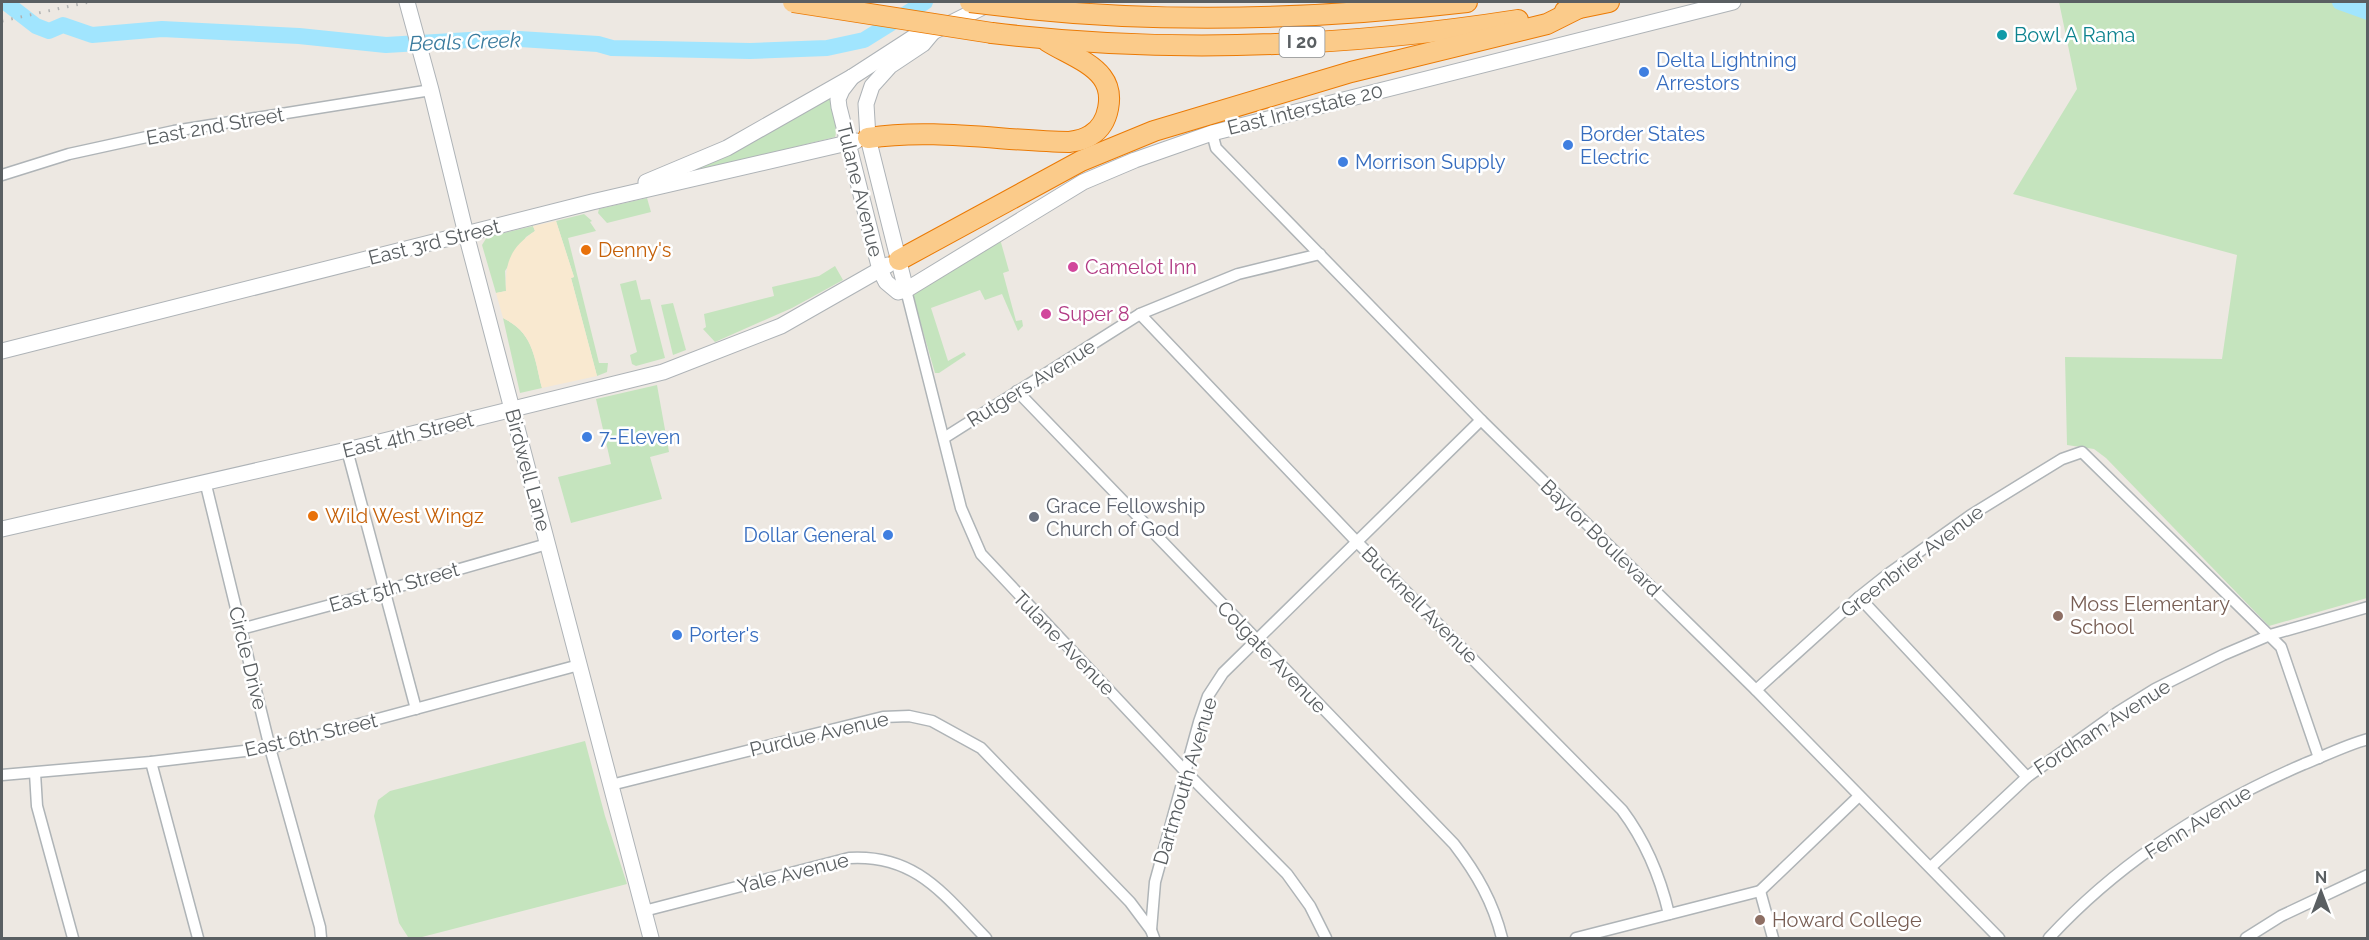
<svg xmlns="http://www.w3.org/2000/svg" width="2369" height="940" font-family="Raleway,sans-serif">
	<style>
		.green { fill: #c5e4be }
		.sand { fill: #f9e9d0 }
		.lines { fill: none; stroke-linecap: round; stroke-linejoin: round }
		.river { stroke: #a1e5fe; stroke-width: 16 }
		.street-casing { stroke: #afb4b7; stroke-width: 13 }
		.secondary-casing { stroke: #aeb3b7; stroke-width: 17 }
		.highway-casing { stroke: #eb7a04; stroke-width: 22 }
		.street { stroke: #fff; stroke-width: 10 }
		.secondary { stroke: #fff; stroke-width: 15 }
		.highway { stroke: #fbcb8a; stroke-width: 20 }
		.rail { stroke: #b1b2b2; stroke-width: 3; stroke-dasharray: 1.5 8; stroke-linecap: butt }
		.highway-bridge-casing { stroke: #eb7a04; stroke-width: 22; stroke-linecap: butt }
		.highway-bridge { stroke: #fbcb8a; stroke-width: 20 }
		.culture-dot { fill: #0f9aa8; stroke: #fff; stroke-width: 2 }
		.shop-dot { fill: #3f7fe0; stroke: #fff; stroke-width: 2 }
		.food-dot { fill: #e8710a; stroke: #fff; stroke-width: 2 }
		.hotel-dot { fill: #d1479c; stroke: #fff; stroke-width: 2 }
		.worship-dot { fill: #6b7280; stroke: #fff; stroke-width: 2 }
		.education-dot { fill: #8d6e63; stroke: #fff; stroke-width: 2 }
		.labels { text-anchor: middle; stroke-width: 5; stroke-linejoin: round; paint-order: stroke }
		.shield { fill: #fff; stroke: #8c8f91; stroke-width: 1.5 }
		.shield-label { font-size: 18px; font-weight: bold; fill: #5a5f62 }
		.culture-label { font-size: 20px; fill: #0d838f; stroke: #fff; text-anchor: start }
		.shop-label { font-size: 20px; fill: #366cbe; stroke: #fff; text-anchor: start }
		.street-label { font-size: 20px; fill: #5a5f62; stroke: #fff }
		.food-label { font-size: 20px; fill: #c56008; stroke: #fff; text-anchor: start }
		.hotel-label { font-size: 20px; fill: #b23c85; stroke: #fff; text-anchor: start }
		.worship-label { font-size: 20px; fill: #5b616d; stroke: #fff; text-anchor: start }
		.education-label { font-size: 20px; fill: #785e54; stroke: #fff; text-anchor: start }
		.water-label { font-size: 21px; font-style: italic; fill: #3a7b9e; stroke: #fff }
	</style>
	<rect width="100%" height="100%" fill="#ede8e2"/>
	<g class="green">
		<polygon points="2059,2 2367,2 2367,598 2269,626 2106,458 2094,449 2067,445 2065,357 2222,359 2237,255 2013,194 2077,89"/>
		<path d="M 832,94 C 832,105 838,130 835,137 L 681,175 Z"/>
		<polygon points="647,198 651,212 607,223 598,213 599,209"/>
		<polygon points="584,214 592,221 590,222 596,231 568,238 599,363 608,363 607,372 597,376 571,278 574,277 556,221"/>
		<polygon points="533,226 535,231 526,237 505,271 506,291 496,293 482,245 487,237"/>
		<polygon points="1000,239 1009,271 1003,273 1016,321 1022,320 1023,326 1018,331 1002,294 985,300 980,290 931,308 948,361 964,352 966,355 939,373 935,373 913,297 914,293"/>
		<polygon points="835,266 843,280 792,308 715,342 703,329 706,327 704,314 774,296 772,287 819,276"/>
		<polygon points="636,280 641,300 650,299 665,358 636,366 632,364 630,355 637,352 620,284"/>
		<polygon points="673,303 686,350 673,355 661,305"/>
		<path d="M 503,318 C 534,333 534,357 542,388 L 520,393 Z"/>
		<polygon points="657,385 669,452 650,457 662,499 571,523 558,477 611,464 596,399"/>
		<polygon points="585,741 605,816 627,884 422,937 408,937 399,923 374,816 378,800 390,791"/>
	</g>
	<path class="sand" d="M 556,221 L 574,277 L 571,278 L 597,376 L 542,388 C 534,357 534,333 503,318 L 496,293 L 506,291 C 505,262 510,248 535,231 L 533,226 Z"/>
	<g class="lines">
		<g class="river">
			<polyline points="5,2 36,26 49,31 63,25 92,35 162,29 299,36 386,45 503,38 598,44 612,48 750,51 827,48 864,40 925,2"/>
			<polyline points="2340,2 2368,12"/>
		</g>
		<defs>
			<g id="street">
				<polyline points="1212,133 1216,148 1481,420 1756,690 1999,938"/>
				<polyline points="2,175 69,154 174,131 431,90"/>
				<polyline points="906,290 961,508 981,554 1185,771 1287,874 1310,906 1326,938"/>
				<path d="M 1140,314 L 1356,541 L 1622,810 C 1646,842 1660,876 1669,914"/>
				<path d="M 1017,391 L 1454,844 C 1477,874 1493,902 1502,938"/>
				<polyline points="944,438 1140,314 1238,274 1320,254"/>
				<polyline points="347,450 416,709"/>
				<polyline points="205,481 270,748 320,927 321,938"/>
				<polyline points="1859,597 2027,777"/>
				<polyline points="241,629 383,591 547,544"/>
				<polyline points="1756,690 1859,597 1888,574 1971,515 2062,459 2082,452 2281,647 2319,758"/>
				<polyline points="151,762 198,938"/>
				<polyline points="35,773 37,806 73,938"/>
				<polyline points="2,775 151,762 270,748 579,665"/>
				<polyline points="611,785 883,717 909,716 932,721 981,748 1130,902 1151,930 1154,938"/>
				<polyline points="1931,867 2027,777 2118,712 2155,689 2223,655 2270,635 2368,607"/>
				<polyline points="1760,891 1773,938"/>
				<path d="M 644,911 L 849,858 C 916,854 944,895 986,938"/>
				<polyline points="1151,930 1155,882 1199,722 1208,696 1223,673 1481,420"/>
				<polyline points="1576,938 1760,891 1858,797"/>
				<path d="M 2049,938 C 2119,862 2209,805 2304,764 C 2324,756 2346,745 2368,739"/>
				<polyline points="2246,938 2281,916 2368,875"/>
			</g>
			<g id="secondary">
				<polyline points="407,2 431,90 466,234 651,938"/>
				<polyline points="852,77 842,90 838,99 839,107 880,270 886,282 898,292 906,290 1083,182 1135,160 1212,133 1733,2"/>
				<polyline points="646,182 727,148 852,77 920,33 933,32 991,3"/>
				<polyline points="906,290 868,138 866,104 872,86 890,66 923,44 933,32"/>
				<polyline points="2,351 592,202 856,141"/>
				<polyline points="2,529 347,450 663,372 781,326 888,265"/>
			</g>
			<g id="highway">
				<path d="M 1029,9 C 1175,24 1321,19 1467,2"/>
				<polyline points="1565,11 1609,2"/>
				<path d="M 992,33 C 1166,54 1345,47 1518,20"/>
				<path d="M 868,138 C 933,128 1003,141 1069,142 C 1076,141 1084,140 1091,135 C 1109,124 1115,94 1102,77 C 1090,61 1064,52 1047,41"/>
				<polyline points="899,260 1081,161 1154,131 1351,72 1547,24 1577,9"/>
			</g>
		</defs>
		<use href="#street" class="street-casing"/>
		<use href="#secondary" class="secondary-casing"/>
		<use href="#highway" class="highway-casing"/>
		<use href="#street" class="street"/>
		<use href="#secondary" class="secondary"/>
		<use href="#highway" class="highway"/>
		<polyline class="rail" points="2,21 89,2"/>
		<defs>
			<g id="highway-bridge">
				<polyline points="793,2 992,33"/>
				<polyline points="970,2 1029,9"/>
			</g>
		</defs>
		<use href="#highway-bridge" class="highway-bridge-casing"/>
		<use href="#highway-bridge" class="highway-bridge"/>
	</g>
	<circle class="culture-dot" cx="2002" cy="35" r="6"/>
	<g class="shop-dot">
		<circle cx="1644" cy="72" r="6"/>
		<circle cx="1568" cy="145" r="6"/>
		<circle cx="1343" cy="162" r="6"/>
		<circle cx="587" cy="437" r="6"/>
		<circle cx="888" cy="535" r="6"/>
		<circle cx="677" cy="635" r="6"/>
	</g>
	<g class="food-dot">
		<circle cx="586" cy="250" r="6"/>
		<circle cx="313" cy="516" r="6"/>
	</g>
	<g class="hotel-dot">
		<circle cx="1073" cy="267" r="6"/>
		<circle cx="1046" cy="314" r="6"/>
	</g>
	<circle class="worship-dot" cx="1034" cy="517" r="6"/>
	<g class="education-dot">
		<circle cx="2058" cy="616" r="6"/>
		<circle cx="1760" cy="920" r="6"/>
	</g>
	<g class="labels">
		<rect class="shield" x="1279.5" y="27" width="45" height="30" rx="4.5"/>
		<g class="shield-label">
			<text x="1302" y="48">I 20</text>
		</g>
		<g class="culture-label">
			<text x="2014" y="42">Bowl A Rama</text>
		</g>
		<g class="shop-label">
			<text x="1656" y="67">Delta Lightning<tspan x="1656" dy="23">Arrestors</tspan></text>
			<text x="1580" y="141">Border States<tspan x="1580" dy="23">Electric</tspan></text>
			<text x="1355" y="169">Morrison Supply</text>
			<text x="599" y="444">7-Eleven</text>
			<text x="876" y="542" text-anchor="end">Dollar General</text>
			<text x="689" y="642">Porter's</text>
		</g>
		<g class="street-label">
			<text transform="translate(1305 109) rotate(-14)" y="7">East Interstate 20</text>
			<text transform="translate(215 126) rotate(-10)" y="7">East 2nd Street</text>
			<text transform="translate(860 190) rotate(76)" y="7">Tulane Avenue</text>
			<text transform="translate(434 242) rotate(-14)" y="7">East 3rd Street</text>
			<text transform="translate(1031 383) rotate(-32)" y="7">Rutgers Avenue</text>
			<text transform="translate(408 435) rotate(-14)" y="7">East 4th Street</text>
			<text transform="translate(528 470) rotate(75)" y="7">Birdwell Lane</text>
			<text transform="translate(1601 538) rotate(44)" y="7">Baylor Boulevard</text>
			<text transform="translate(1912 561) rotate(-37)" y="7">Greenbrier Avenue</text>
			<text transform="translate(394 587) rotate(-16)" y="7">East 5th Street</text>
			<text transform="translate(1420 605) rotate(45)" y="7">Bucknell Avenue</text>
			<text transform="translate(1064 643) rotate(46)" y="7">Tulane Avenue</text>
			<text transform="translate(1272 657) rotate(46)" y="7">Colgate Avenue</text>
			<text transform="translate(248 658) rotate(76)" y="7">Circle Drive</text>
			<text transform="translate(2102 727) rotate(-33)" y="7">Fordham Avenue</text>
			<text transform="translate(819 734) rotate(-13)" y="7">Purdue Avenue</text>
			<text transform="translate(311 735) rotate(-13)" y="7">East 6th Street</text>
			<text transform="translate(1185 781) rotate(-73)" y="7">Dartmouth Avenue</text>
			<text transform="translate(2198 822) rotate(-32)" y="7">Fenn Avenue</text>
			<text transform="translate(793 873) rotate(-14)" y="7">Yale Avenue</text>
		</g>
		<g class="food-label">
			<text x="598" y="257">Denny's</text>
			<text x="325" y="523">Wild West Wingz</text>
		</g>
		<g class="hotel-label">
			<text x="1085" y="274">Camelot Inn</text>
			<text x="1058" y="321">Super 8</text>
		</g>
		<g class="worship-label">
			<text x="1046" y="513">Grace Fellowship<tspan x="1046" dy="23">Church of God</tspan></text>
		</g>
		<g class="education-label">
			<text x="2070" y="611">Moss Elementary<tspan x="2070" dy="23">School</tspan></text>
			<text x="1772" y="927">Howard College</text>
		</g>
		<g class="water-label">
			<text transform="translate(465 42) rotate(-2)" y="7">Beals Creek</text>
		</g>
	</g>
	<rect width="2369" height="940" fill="none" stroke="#5a5f62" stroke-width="6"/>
	<g transform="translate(2321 892)" stroke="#ffffff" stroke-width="4.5" paint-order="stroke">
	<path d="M0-4.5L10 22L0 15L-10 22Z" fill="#5a5f62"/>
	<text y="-9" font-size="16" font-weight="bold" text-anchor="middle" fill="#5a5f62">N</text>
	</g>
</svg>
